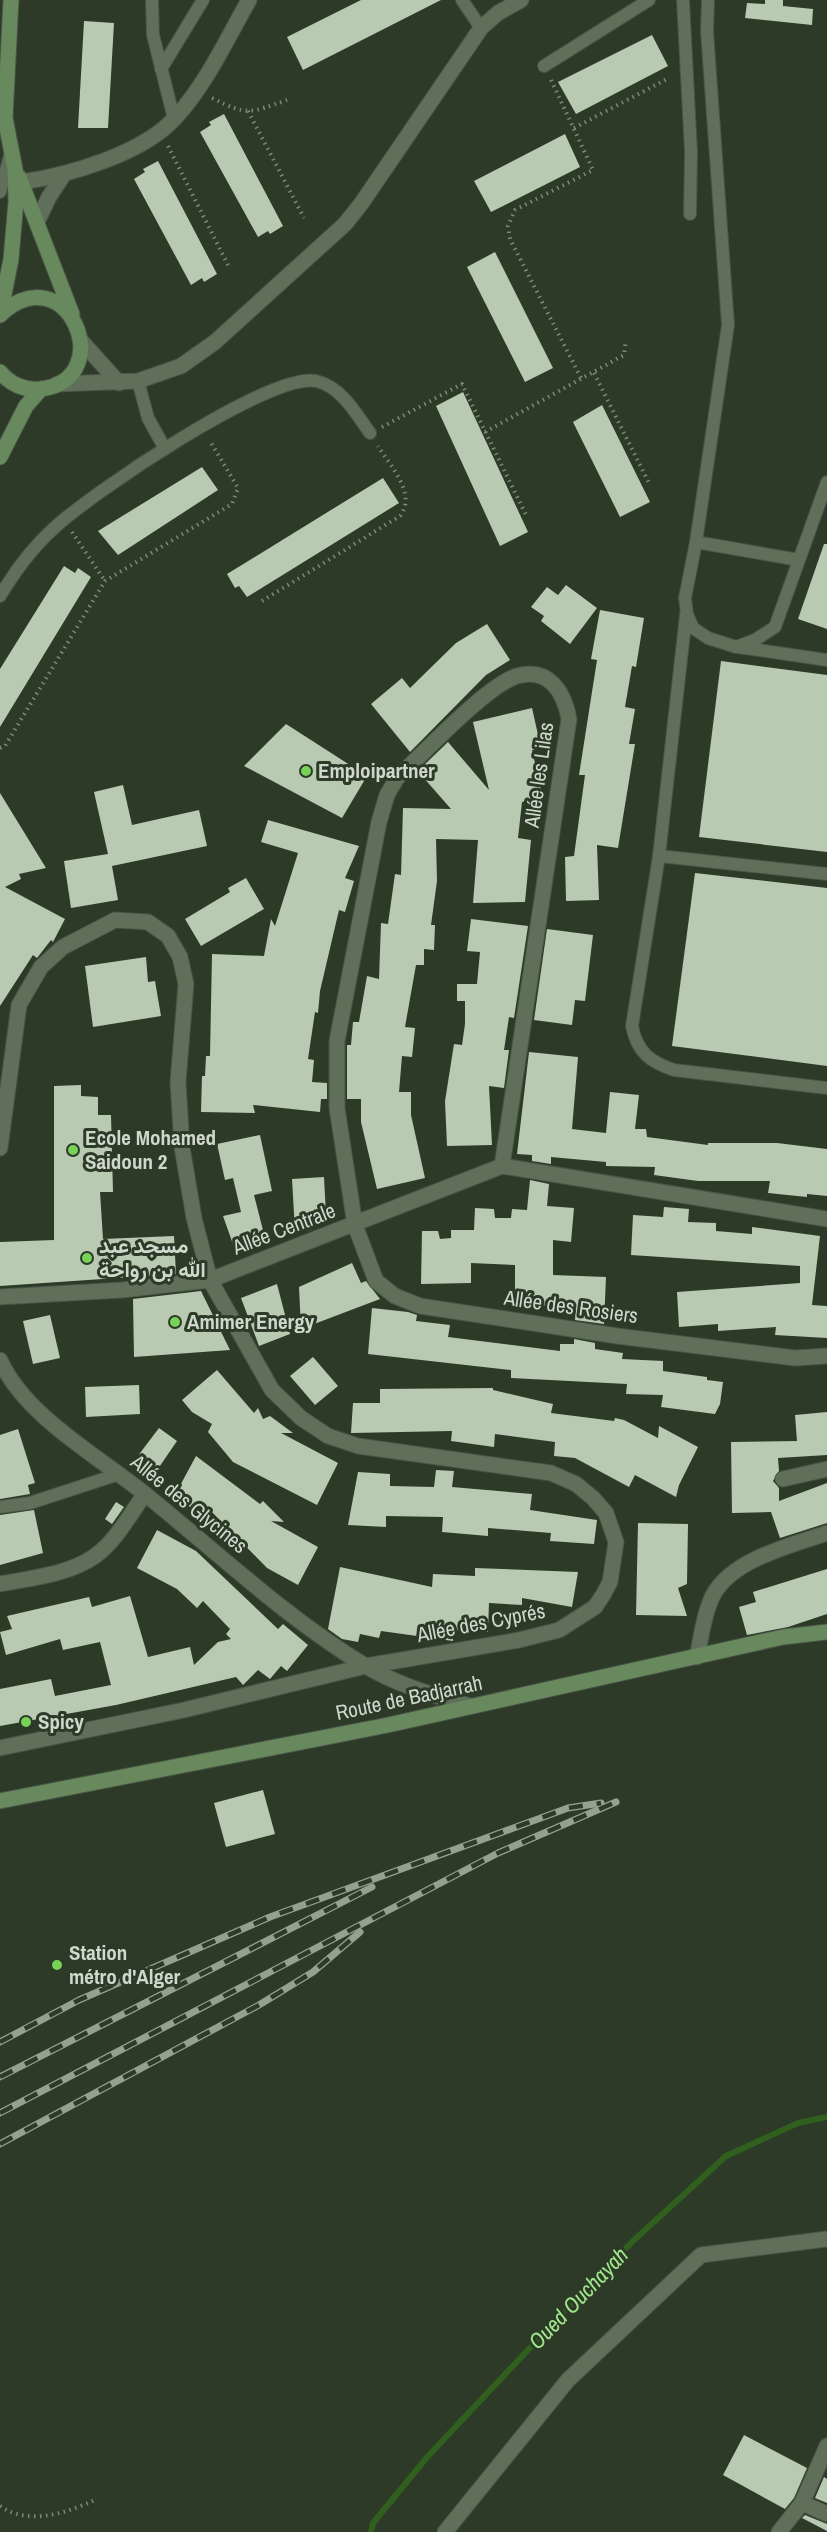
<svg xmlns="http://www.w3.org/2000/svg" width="827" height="2532" font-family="'Archivo Narrow',Vazirmatn,sans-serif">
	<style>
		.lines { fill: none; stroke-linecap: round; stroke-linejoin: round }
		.stream { stroke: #305f1e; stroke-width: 6 }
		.building { fill: #b8cab2 }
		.service-casing { stroke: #485445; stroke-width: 14 }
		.minor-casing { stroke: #485445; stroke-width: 17 }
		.secondary-casing { stroke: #485445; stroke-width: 17 }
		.path { stroke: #7d8979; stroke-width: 4; stroke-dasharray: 1.5 4.5; stroke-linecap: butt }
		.service { stroke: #5f6f5a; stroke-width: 12 }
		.minor { stroke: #5f6f5a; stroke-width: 15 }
		.secondary { stroke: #68885d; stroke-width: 15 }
		.rail-casing { stroke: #95a091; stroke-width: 7 }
		.rail { stroke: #2c3a27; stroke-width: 4.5; stroke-dasharray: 14; stroke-linecap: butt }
		.poi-dot { fill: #78d258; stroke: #2c3a27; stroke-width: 2 }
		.labels { text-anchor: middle; stroke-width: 6; stroke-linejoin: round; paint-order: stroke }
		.poi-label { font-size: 21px; font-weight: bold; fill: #cfd8cc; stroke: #2c3a27; text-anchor: start }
		.street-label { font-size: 21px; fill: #cfd8cc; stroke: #2c3a27 }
		.water-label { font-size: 22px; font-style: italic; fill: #a1e68c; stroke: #2c3a27 }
	</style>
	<rect width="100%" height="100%" fill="#2c3a27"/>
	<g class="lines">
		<polyline class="stream" points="371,2532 373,2523 428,2456 544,2333 633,2241 726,2156 798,2123 827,2117"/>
	</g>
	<g class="building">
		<polygon points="361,0 441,0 303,70 287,37"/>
		<polygon points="765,0 783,0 783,6 813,9 812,25 745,18 747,3 765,4"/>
		<polygon points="84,21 114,23 108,128 78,128"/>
		<polygon points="652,35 668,66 576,114 558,82"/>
		<polygon points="224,114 283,226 270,234 268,231 258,237 200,132 211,125 209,122"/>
		<polygon points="565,134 580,167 491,212 474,181"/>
		<polygon points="158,161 217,274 204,282 202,278 191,285 134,179 145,172 143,169"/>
		<polygon points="495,252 553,368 525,382 467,267"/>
		<polygon points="463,392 528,532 500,546 436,406"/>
		<polygon points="602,405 650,502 620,517 573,422"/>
		<polygon points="202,467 218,490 118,555 98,531"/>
		<polygon points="383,478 399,503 247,597 239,586 235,588 227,574"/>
		<polygon points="824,544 827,544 827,629 798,619"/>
		<polygon points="64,566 75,573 78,568 91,577 0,727 0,669"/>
		<polygon points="566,585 597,608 570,644 541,621 544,616 531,607 547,587 558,595"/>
		<polygon points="600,610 644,618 636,667 632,666 625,707 635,709 629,744 635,744 618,848 597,845 599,900 566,901 565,857 574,856 585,775 579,775 597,660 591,659"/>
		<polygon points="487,624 510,660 486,675 410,752 371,704 402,678 410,688 456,643"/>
		<polygon points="721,661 827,675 827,852 699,837"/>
		<polygon points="532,708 541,748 532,750 543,797 522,802 518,838 531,840 525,902 473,903 478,840 436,839 437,881 431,925 435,925 434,950 424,949 424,965 416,965 405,1027 415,1028 412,1057 402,1056 399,1092 411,1092 411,1115 425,1178 377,1189 361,1122 361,1099 347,1099 347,1045 351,1045 353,1022 359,1022 367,976 379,979 381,923 388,924 395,874 401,875 403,808 451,809 423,777 427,773 422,767 448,742 489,790 473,722"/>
		<polygon points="286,724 367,776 342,818 244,766"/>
		<polygon points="123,785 132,825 199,810 207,846 112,866 118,900 71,908 64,861 108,854 94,792"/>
		<polygon points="0,793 46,868 19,874 21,879 5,887 65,919 53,942 51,940 37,958 33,955 0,1006"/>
		<polygon points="268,820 359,846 345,878 354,881 345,912 339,910 320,991 318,1013 315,1012 308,1059 314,1060 312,1082 327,1083 327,1099 321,1099 320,1112 253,1105 255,1113 201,1112 202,1076 205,1076 206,1056 210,1056 212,954 264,956 271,919 275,926 298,853 261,842"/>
		<polygon points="695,873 827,888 827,1066 672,1046"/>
		<polygon points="246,878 264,909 201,946 185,919 230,892 228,888"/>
		<polygon points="471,919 528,926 514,1018 509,1017 504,1050 509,1050 504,1088 489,1086 492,1145 447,1146 445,1101 454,1044 462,1045 465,1024 465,1001 457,1001 457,984 477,984 480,952 467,951"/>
		<polygon points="547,929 593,935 585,1001 575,1000 572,1025 534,1020"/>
		<polygon points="146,957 148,982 155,981 161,1016 93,1027 85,966"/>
		<polygon points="529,1052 578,1057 572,1129 606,1133 610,1092 639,1095 635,1129 646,1129 647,1137 708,1145 708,1143 777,1143 827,1149 827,1196 807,1194 807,1197 768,1193 770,1181 698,1181 654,1175 655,1167 606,1166 606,1162 551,1157 551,1164 532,1161 532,1155 517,1154"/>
		<polygon points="81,1085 81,1096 98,1097 98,1115 111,1115 113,1192 100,1192 103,1239 174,1236 176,1274 0,1286 0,1242 54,1240 54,1086"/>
		<polygon points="260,1135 272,1191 254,1195 265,1238 234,1247 223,1216 241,1212 233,1178 225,1180 217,1144"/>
		<polygon points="324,1177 326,1215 310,1216 311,1230 295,1231 292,1179"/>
		<polygon points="530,1180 549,1184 547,1206 574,1208 571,1242 553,1240 553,1275 606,1277 604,1324 575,1320 576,1306 515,1306 515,1265 471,1263 471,1283 421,1284 422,1231 438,1231 440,1239 451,1238 451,1230 474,1230 475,1208 494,1209 495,1218 511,1218 512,1209 527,1210"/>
		<polygon points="664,1207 689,1209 688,1222 716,1223 716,1231 752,1234 752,1227 820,1236 812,1305 827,1306 827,1338 775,1335 776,1327 718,1331 718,1324 679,1327 677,1292 800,1283 800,1266 631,1255 633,1215 663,1217"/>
		<polygon points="352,1263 361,1283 366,1281 380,1299 301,1329 299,1287"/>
		<polygon points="277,1284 290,1334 259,1346 241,1298"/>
		<polygon points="201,1291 230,1350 134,1357 133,1299"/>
		<polygon points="372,1308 408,1312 417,1315 416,1321 450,1325 448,1337 560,1351 560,1344 574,1344 574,1339 595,1343 595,1349 623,1353 622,1359 663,1361 663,1371 707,1377 707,1380 723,1382 720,1404 715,1414 661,1407 663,1395 626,1394 627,1384 511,1378 511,1370 368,1354"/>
		<polygon points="50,1315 60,1358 33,1364 23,1321"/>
		<polygon points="313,1357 338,1386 315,1405 290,1376"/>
		<polygon points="217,1370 254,1413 258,1408 263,1419 270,1416 293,1433 281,1433 338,1463 317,1505 233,1462 208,1432 212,1424 192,1412 182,1400"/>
		<polygon points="139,1385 140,1414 86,1417 85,1387"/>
		<polygon points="493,1388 493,1390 553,1404 551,1413 614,1421 615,1418 624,1420 658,1438 659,1426 698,1447 679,1485 676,1497 635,1475 629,1487 575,1458 554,1456 555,1442 495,1434 494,1447 451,1441 452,1431 351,1433 353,1403 380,1403 380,1389"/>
		<polygon points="827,1412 827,1455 778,1458 779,1471 773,1481 779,1488 779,1501 827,1483 827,1523 780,1538 771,1512 732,1513 731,1442 797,1441 795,1415"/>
		<polygon points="159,1428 177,1441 153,1476 134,1461"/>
		<polygon points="18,1429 35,1483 28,1485 30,1494 0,1499 0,1435"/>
		<polygon points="196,1456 260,1504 263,1501 284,1522 271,1521 318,1547 298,1585 267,1568 205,1505 196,1513 176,1493"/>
		<polygon points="436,1470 454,1471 452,1487 532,1494 530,1510 597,1520 594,1544 550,1541 551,1533 488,1528 488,1536 442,1532 443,1517 386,1516 386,1527 348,1525 358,1472 390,1474 390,1486 434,1487"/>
		<polygon points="116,1502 124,1507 112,1524 105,1519"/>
		<polygon points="34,1510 43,1553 0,1565 0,1515"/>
		<polygon points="638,1523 688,1524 687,1584 678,1588 687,1616 636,1615"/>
		<polygon points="157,1530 196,1551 278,1629 283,1624 308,1645 287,1671 281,1666 270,1679 258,1670 243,1685 236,1677 116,1705 0,1726 0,1689 51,1679 55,1696 111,1685 100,1642 63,1650 60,1639 6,1655 0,1632 12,1629 7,1616 89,1597 92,1607 130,1596 148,1657 190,1647 194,1665 218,1642 231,1639 226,1634 230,1629 203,1601 197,1608 177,1589 137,1568"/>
		<polygon points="340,1567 432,1587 433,1574 475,1576 475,1568 578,1572 572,1607 522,1598 522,1605 489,1603 488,1632 453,1630 453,1641 381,1631 379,1638 360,1634 358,1642 342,1639 328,1629"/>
		<polygon points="827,1569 827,1614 788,1627 747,1635 739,1607 756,1602 753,1592"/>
		<polygon points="263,1790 275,1834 226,1847 214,1803"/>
		<polygon points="744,2435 807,2468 794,2498 785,2509 723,2475"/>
		<polygon points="824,2477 827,2479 827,2503 815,2498"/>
		<polygon points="805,2515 827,2524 827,2531 802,2518"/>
	</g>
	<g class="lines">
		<defs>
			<g id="service">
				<polyline points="152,0 153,35 174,119"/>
				<polyline points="462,0 481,28"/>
				<polyline points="683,0 691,152 690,214"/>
				<polyline points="708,0 707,31 728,325 696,542 685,598 687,614 693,628 708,638 736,647 755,640 775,627 827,482"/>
				<polyline points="544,66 649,0"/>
				<polyline points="161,69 203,0"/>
				<polyline points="0,192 11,152"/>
				<polyline points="138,381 148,418 164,447"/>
				<polyline points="696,542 799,560"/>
				<path d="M 0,596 C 15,571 31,549 53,529 C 90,494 270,372 316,381 C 342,387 356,414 370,433"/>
				<path d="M 686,615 L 659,856 L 632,1026 C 637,1052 650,1062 674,1070 L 827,1088"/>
				<polyline points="738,647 827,660"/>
				<polyline points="659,856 827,874"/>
				<polyline points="0,1507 30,1503 119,1474"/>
			</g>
			<g id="minor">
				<path d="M 22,182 C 69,175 143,154 176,117 C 206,84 227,39 249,0"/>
				<polyline points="37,222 49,197 64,174"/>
				<polyline points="82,342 119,383"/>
				<polyline points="57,384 138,381 181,366 215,342 345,224 361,204 481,28 498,13 521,0"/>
				<polyline points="0,1148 19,1005 41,967 63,947 115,920 148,922 168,936 180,957 186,984 178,1082 182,1147 194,1218 210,1280 272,1390 301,1418 328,1436 358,1446 551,1473 576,1484 593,1498 606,1513 616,1542 610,1582 603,1595 595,1607 559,1630 519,1640 366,1666 184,1710 0,1748"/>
				<path d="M 502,1166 L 569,719 C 564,692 549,667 517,676 C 487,685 423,754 397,778 L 387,795 L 379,822 L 337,1041 L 337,1108 L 355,1225 L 376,1281 L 395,1296 L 420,1306 L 617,1336 L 795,1358 L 827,1356"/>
				<polyline points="502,1166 827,1219"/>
				<polyline points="0,1297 122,1290 210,1280 502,1166"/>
				<path d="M 0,1360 C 25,1416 98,1456 145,1494 C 217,1552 285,1617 364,1665 C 397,1685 433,1695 470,1706"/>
				<polyline points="783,1479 827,1469"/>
				<path d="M 0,1584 C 31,1578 68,1575 95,1556 C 116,1541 130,1514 145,1494"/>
				<path d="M 697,1657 C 701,1639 703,1619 710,1602 C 725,1561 789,1546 827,1533"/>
				<polyline points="802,2503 827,2446"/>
				<polyline points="445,2532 568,2380 701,2255 827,2239"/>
				<polyline points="779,2532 802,2503 827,2514"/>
			</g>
			<g id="secondary">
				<polyline points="19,177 72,314"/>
				<polyline points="0,315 11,259 16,201 15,169 5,118 11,0"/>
				<path d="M 0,315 C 67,252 120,379 41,389 C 25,391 10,384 0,372"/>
				<polyline points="0,457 26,406 41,389"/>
				<polyline points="0,1801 388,1725 783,1637 827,1632"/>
			</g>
		</defs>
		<use href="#service" class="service-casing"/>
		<use href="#minor" class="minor-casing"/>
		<use href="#secondary" class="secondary-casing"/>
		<g class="path">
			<polyline points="551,80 593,170 515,210 508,226 510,239 582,380"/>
			<path d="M 212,98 C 247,116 251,113 287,100"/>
			<polyline points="248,111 304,218"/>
			<polyline points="574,128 669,78"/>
			<polyline points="168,146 230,269"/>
			<polyline points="594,373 649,483"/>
			<polyline points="382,427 462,384 527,517"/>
			<polyline points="485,432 624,355 626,340"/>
			<polyline points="72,532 105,581"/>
			<path d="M 262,601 L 400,516 C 417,494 391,467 378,446"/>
			<polyline points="0,748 5,746 105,581 232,504 238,488 210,441"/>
			<path d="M 0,2506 C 29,2526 66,2513 95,2500"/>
		</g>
		<use href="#service" class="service"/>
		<use href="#minor" class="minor"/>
		<use href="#secondary" class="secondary"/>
		<defs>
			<g id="rail">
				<polyline points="0,2042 79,2000 270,1917 568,1808 601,1803"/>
				<polyline points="0,2077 372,1887"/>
				<polyline points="0,2113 498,1853 616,1802"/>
				<polyline points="0,2144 259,2005 313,1972 360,1932"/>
			</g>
		</defs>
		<use href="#rail" class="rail-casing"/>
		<use href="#rail" class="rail"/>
	</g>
	<g class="poi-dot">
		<circle cx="306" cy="771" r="6"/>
		<circle cx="73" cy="1150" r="6"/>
		<circle cx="87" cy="1258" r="6"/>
		<circle cx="175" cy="1322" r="6"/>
		<circle cx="26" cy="1722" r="6"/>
		<circle cx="57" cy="1965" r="6"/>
	</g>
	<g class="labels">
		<g class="poi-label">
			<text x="318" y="778">Emploipartner</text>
			<text x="85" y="1145">Ecole Mohamed<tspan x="85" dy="24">Saidoun 2</tspan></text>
			<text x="99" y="1253">مسجد عبد<tspan x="99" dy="24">الله بن رواحة</tspan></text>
			<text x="187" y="1329">Amimer Energy</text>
			<text x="38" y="1729">Spicy</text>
			<text x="69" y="1960">Station<tspan x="69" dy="24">métro d'Alger</tspan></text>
		</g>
		<g class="street-label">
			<text transform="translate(539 775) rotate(-82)" y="7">Allée les Lilas</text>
			<text transform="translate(284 1229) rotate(-21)" y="7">Allée Centrale</text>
			<text transform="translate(571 1307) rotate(8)" y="7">Allée des Rosiers</text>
			<text transform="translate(189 1504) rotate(39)" y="7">Allée des Glycines</text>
			<text transform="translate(481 1623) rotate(-11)" y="7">Allée des Cyprés</text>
			<text transform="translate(409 1698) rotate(-12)" y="7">Route de Badjarrah</text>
		</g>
		<g class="water-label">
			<text transform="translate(578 2298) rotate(-46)" y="8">Oued Ouchayah</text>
		</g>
	</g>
</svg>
